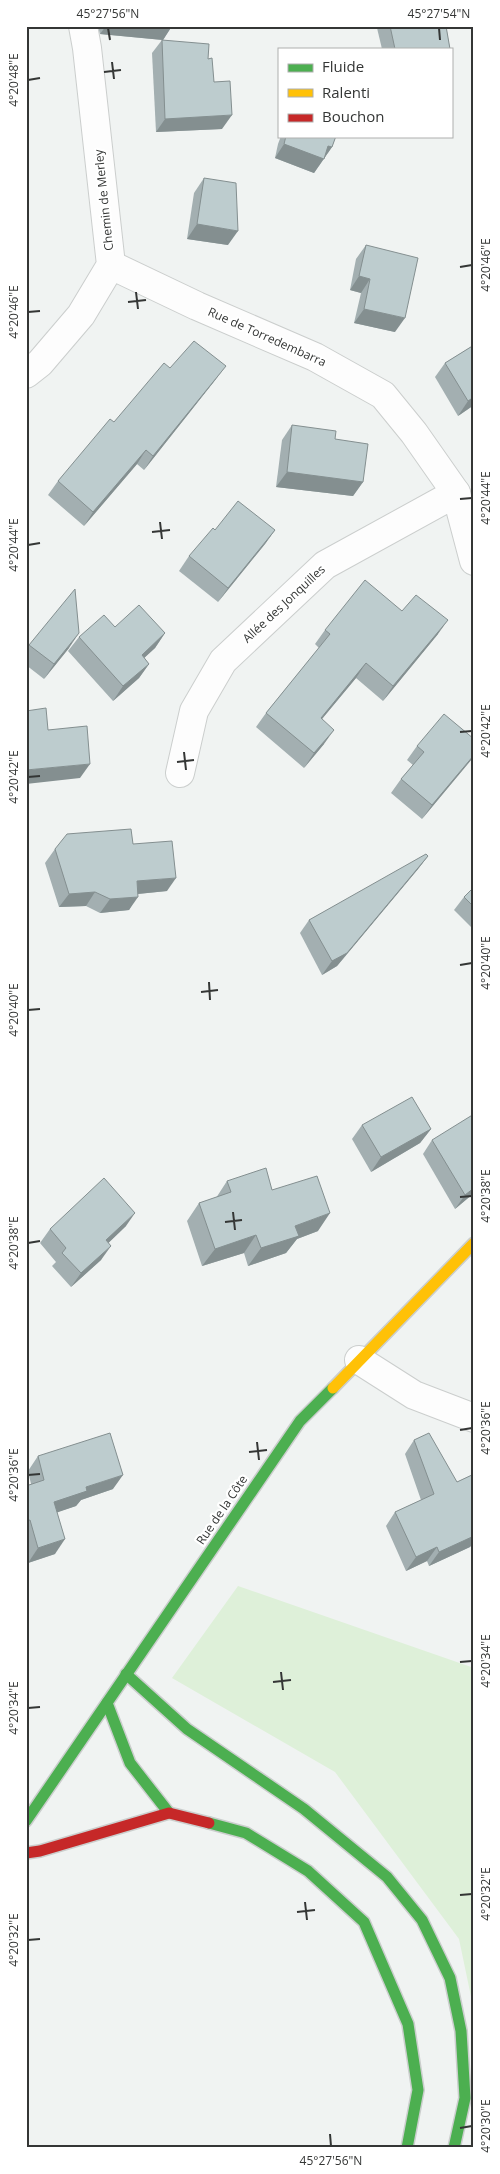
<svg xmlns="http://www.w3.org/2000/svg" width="500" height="2174" font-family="'Open Sans',sans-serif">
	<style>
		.green { fill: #def0d9 }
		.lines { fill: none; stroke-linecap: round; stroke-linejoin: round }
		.street-casing { stroke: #cbcecd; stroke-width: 30 }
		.fast-casing { stroke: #cbcecd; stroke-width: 14 }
		.slow-casing { stroke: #cbcecd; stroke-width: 14 }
		.jam-casing { stroke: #cbcecd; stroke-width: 14 }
		.street { stroke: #fdfdfd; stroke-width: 28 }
		.fast { stroke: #4caf50; stroke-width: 11 }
		.slow { stroke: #ffc107; stroke-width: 11 }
		.jam { stroke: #c62828; stroke-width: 11 }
		.wall { fill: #a3afb1 }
		.shaded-wall { fill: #848f90 }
		.building { fill: #bdccce; stroke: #848f90 }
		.ticks { fill: none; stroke: #343635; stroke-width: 2 }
		.labels { text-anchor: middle; stroke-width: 4.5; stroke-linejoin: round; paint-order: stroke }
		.street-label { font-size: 12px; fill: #343635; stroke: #fff }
		.neatline { fill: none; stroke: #343635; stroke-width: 2 }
		.ticks-label { font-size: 12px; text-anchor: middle; fill: #343635 }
	</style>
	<rect width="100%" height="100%" fill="#f0f3f2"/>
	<polygon class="green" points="238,1586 474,1668 474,2011 459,1939 335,1772 172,1678"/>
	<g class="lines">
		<defs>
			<g id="street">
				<polyline points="111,265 197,306 315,357 383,395 414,433 456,493 474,561"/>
				<polyline points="26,374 40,363 81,315 111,265 87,48 83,26"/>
				<polyline points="180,773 194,711 223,661 325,565 456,493"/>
				<polyline points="359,1360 414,1395 474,1418"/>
			</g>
			<g id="fast">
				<polyline points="126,1674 187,1729 304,1809 387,1877 422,1920 450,1978 461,2031 465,2098 454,2148"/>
				<polyline points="107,1703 130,1763 169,1813"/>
				<polyline points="26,1821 300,1421 333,1388"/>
				<polyline points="209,1823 246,1833 308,1871 364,1922 408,2024 418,2090 407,2148"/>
			</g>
			<polyline id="slow" points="333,1388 474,1243"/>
			<polyline id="jam" points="26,1853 40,1851 169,1813 209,1823"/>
		</defs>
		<use href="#street" class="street-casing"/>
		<use href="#fast" class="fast-casing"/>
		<use href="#slow" class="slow-casing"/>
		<use href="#jam" class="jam-casing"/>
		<use href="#street" class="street"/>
		<use href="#fast" class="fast"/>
		<use href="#slow" class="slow"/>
		<use href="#jam" class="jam"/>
	</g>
	<g class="wall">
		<polygon points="98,26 172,26 163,40 100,34"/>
		<polygon points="379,26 446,26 450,49 382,49 377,28"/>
		<polygon points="162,40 208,59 214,82 222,129 156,132 152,53"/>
		<polygon points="281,136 336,136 332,147 314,173 275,158 278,144"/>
		<polygon points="204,178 228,245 187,239 194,193"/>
		<polygon points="366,245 395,332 354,323 361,293 350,290 356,259"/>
		<polygon points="474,345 474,405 458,416 435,377 445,363"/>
		<polygon points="170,368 216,379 144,470 137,464 84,526 48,495 58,481 114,422"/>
		<polygon points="292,425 335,439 363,482 353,496 276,487 282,440"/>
		<polygon points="275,530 265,544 218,602 179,571 189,556"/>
		<polygon points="402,611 438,634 383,701 356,678 322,719 324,744 304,768 256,727 266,713 319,648 315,644 325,630"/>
		<polygon points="115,627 165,633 155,648 144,658 149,664 139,678 113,701 68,651 79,637"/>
		<polygon points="29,645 69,648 44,679 26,665 26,649"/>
		<polygon points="474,739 474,756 422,819 391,793 401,779 413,765 407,760 417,746"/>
		<polygon points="133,844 167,891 138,894 129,910 100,913 86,906 59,907 45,863 55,849"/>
		<polygon points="428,856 418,869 337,966 322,975 300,933 309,920"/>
		<polygon points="474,887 474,930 454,910 464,897"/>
		<polygon points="362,1125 431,1129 420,1143 371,1172 352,1139"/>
		<polygon points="432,1140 474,1193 455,1209 423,1154"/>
		<polygon points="227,1181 272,1190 318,1231 297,1239 286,1253 248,1266 244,1253 202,1266 187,1221 199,1203 216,1198"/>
		<polygon points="126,1226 108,1243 101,1260 71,1287 52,1266 56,1262 40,1243 50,1229"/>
		<polygon points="414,1440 457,1482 474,1474 474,1542 470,1547 429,1566 427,1561 406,1571 386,1526 395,1512 421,1500 405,1454"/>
		<polygon points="38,1456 113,1489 81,1500 76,1506 57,1512 55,1554 28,1563 26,1556 26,1486 31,1484 28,1471"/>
	</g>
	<g class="shaded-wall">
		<polygon points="106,26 172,26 163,40 100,34"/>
		<polygon points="232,115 222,129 156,132 165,119"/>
		<polygon points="284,144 328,146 332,147 314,173 275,158"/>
		<polygon points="197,224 238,231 228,245 187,239"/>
		<polygon points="359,276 370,279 361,293 350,290"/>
		<polygon points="364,309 405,318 395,332 354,323"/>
		<polygon points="226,366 216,379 144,470 153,456"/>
		<polygon points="474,397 474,405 458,416 468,401"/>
		<polygon points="146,450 137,464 84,526 93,512"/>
		<polygon points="287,472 363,482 353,496 276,487"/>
		<polygon points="275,530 265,544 218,602 228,588"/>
		<polygon points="448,620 438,634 383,701 393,686"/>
		<polygon points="79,633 69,648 44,679 54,664"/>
		<polygon points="165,633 155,648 131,670 142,655"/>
		<polygon points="366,663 356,678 311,732 321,718"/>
		<polygon points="149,664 139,678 113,701 123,686"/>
		<polygon points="334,730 324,744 304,768 314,753"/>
		<polygon points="474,755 474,756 472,759 422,819 432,805"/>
		<polygon points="90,764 80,778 26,784 26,770"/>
		<polygon points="428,856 418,869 337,966 322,975 332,961"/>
		<polygon points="176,878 167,891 127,895 137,881"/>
		<polygon points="95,892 86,906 59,907 69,894"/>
		<polygon points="138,897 129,910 100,913 110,899"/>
		<polygon points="431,1129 420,1143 371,1172 381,1157"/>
		<polygon points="474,1188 474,1193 455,1209 465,1195"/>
		<polygon points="135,1213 126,1226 97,1254 106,1240"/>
		<polygon points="330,1213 318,1231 297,1239 286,1253 248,1266 261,1248 295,1226"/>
		<polygon points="256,1235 244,1253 202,1266 215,1249"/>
		<polygon points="111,1246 101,1260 71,1287 81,1273"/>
		<polygon points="123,1475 113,1489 81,1500 76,1506 44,1517 54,1502 86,1487"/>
		<polygon points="474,1536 474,1542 470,1547 429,1566 439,1552"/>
		<polygon points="65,1539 55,1554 28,1563 38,1548"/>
		<polygon points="437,1547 427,1561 406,1571 416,1557"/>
	</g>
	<g class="building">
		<polygon points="390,26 446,26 450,49 395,49"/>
		<polygon points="162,40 209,44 208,59 212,58 214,82 230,81 232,115 165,119"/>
		<polygon points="286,136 336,136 332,147 328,146 324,159 284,144"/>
		<polygon points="204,178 236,183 238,231 197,224"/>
		<polygon points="366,245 418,258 405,318 364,309 370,279 359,276"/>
		<polygon points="194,341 226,366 153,456 146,450 93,512 58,481 110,419 114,422 164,363 170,368"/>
		<polygon points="474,345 474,397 468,401 445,363"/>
		<polygon points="292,425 336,431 335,439 368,444 363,482 287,472"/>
		<polygon points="238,501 275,530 228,588 189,556 213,528 215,530"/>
		<polygon points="365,580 402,611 416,595 448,620 393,686 366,663 321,718 334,730 314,753 266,713 330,634 325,630"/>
		<polygon points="75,589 79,633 54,664 29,645"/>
		<polygon points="139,605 165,633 142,655 149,664 123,686 79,637 104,615 115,627"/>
		<polygon points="46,708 48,730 87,726 90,764 26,770 26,711"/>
		<polygon points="444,714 474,739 474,755 432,805 401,779 424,752 417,746"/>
		<polygon points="131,829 133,844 172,841 176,878 137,881 138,897 110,899 95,892 69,894 55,849 67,834"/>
		<polygon points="426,854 428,856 347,953 332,961 309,920"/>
		<polygon points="474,887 474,907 464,897"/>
		<polygon points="412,1097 431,1129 381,1157 362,1125"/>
		<polygon points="474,1114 474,1188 465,1195 432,1140"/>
		<polygon points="266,1168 272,1190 317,1176 330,1213 295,1226 299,1236 261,1248 256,1235 215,1249 199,1203 231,1192 227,1181"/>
		<polygon points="104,1178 135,1213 106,1240 111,1246 81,1273 62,1253 66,1248 50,1229"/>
		<polygon points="110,1433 123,1475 86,1487 87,1491 54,1502 65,1539 38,1548 30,1520 26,1521 26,1486 44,1480 38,1456"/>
		<polygon points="429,1433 457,1482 474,1474 474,1536 439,1552 437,1547 416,1557 395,1512 434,1494 414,1440"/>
	</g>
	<path class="ticks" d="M 108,28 L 110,40M 439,28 L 440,40M 112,62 L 114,79M 104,72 L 121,70M 28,80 L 40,78M 460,267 L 472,265M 136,292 L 138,309M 128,302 L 146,300M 28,312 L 40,311M 460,499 L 472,498M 160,522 L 162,539M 152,532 L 170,530M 28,545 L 40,543M 460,732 L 472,731M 184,752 L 186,770M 177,762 L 194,760M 28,777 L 40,776M 460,965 L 472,963M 209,982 L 210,1000M 201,992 L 218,990M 28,1010 L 40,1009M 460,1197 L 472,1196M 233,1212 L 235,1230M 225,1222 L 242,1220M 28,1243 L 40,1241M 460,1430 L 472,1428M 257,1442 L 259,1460M 249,1452 L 267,1450M 28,1475 L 40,1474M 460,1662 L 472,1661M 281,1672 L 283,1690M 273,1682 L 291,1680M 28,1708 L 40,1707M 460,1895 L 472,1894M 305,1902 L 307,1920M 297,1912 L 315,1910M 28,1940 L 40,1939M 460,2128 L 472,2126M 330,2134 L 331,2146"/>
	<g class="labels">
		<g class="street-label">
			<text transform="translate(104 200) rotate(-96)" y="4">Chemin de Merley</text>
			<text transform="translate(267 337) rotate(24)" y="4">Rue de Torredembarra</text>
			<text transform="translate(284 604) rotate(-43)" y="4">Allée des Jonquilles</text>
			<text transform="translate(222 1510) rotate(-56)" y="4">Rue de la Côte</text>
		</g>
	</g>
	<rect width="500" height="2174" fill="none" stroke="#ffffff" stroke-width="55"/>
	<rect x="278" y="48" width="175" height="90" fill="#ffffff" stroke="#aeafae"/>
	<rect x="288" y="64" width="25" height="8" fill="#4caf50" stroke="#aeafae"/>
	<text x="322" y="72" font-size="15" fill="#343635">Fluide</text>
	<rect x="288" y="89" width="25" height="8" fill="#ffc107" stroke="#aeafae"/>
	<text x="322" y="98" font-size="15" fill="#343635">Ralenti</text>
	<rect x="288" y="114" width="25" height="8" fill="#c62828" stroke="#aeafae"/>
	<text x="322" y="122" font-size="15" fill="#343635">Bouchon</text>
	<rect x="28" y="28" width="444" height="2118" class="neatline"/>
	<g class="ticks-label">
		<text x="108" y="18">45°27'56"N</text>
		<text x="439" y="18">45°27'54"N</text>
		<text transform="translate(14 80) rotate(-90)" y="4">4°20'48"E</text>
		<text transform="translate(486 265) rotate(-90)" y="4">4°20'46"E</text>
		<text transform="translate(14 312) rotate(-90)" y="4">4°20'46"E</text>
		<text transform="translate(486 498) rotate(-90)" y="4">4°20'44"E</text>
		<text transform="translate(14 545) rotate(-90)" y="4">4°20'44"E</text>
		<text transform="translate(486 731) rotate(-90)" y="4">4°20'42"E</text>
		<text transform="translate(14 777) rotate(-90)" y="4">4°20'42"E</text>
		<text transform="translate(486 963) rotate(-90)" y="4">4°20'40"E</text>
		<text transform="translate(14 1010) rotate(-90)" y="4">4°20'40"E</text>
		<text transform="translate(486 1196) rotate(-90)" y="4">4°20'38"E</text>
		<text transform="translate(14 1243) rotate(-90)" y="4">4°20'38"E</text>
		<text transform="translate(486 1428) rotate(-90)" y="4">4°20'36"E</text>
		<text transform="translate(14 1475) rotate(-90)" y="4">4°20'36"E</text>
		<text transform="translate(486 1661) rotate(-90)" y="4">4°20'34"E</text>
		<text transform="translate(14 1708) rotate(-90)" y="4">4°20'34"E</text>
		<text transform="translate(486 1894) rotate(-90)" y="4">4°20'32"E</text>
		<text transform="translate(14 1940) rotate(-90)" y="4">4°20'32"E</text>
		<text transform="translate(486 2126) rotate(-90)" y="4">4°20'30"E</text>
		<text x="331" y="2165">45°27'56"N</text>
	</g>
</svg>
